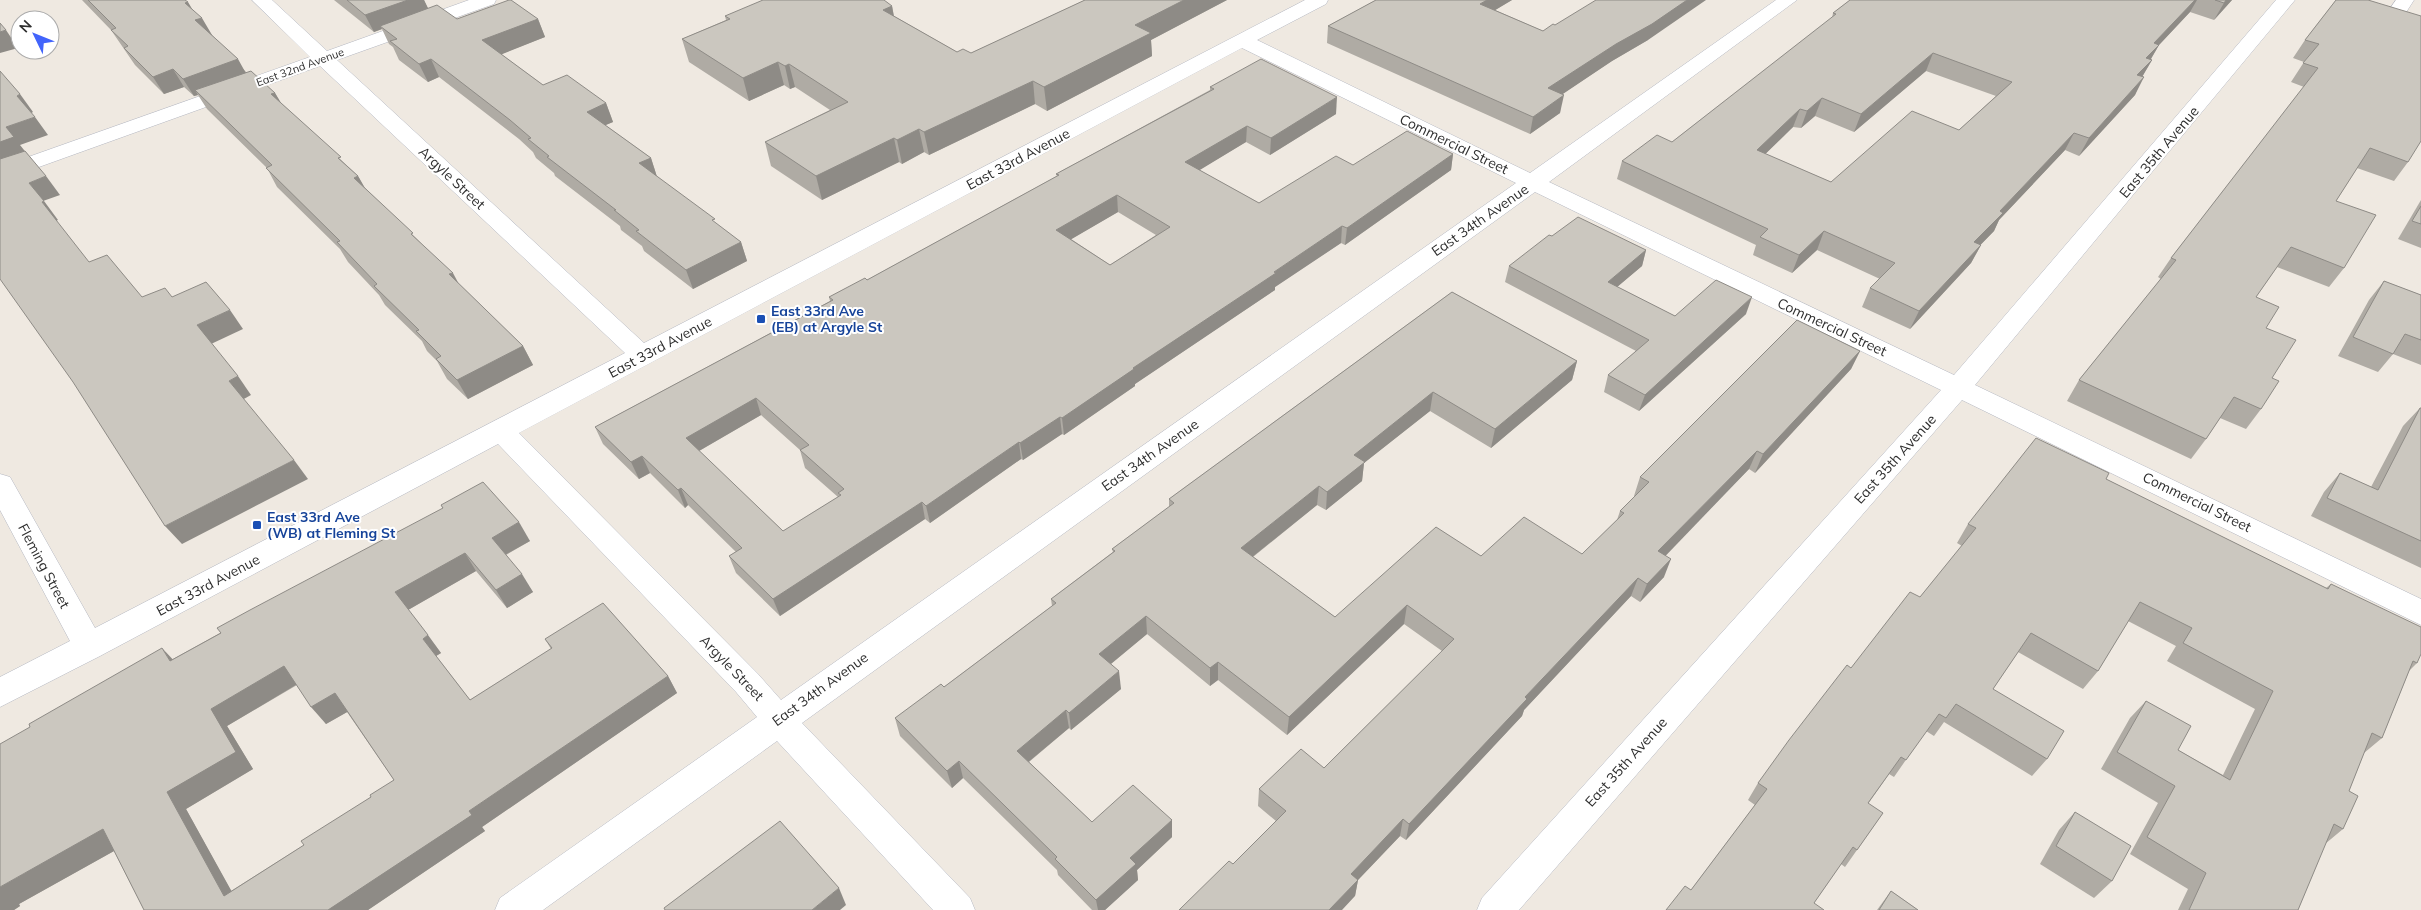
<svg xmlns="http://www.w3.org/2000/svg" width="2421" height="910" font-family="Mulish,sans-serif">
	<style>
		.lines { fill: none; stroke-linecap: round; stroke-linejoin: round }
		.minor-casing { stroke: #b4b7c1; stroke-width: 1 }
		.minor { fill: #fff; fill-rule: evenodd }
		.wall { fill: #afaba4; fill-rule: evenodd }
		.shaded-wall { fill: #8e8b86 }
		.building { fill: #cbc7bf; stroke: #8e8b86; fill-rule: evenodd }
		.transit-dot { fill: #1a4fb4; stroke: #fff; stroke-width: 2 }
		.labels { text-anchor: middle; stroke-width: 4; stroke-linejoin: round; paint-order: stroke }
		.far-street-label { font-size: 11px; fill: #2e2e2e; stroke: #fff }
		.street-label { font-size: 14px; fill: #2e2e2e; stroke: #fff }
		.transit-label { font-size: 14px; font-weight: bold; fill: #164399; stroke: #fff; text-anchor: start }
	</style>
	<rect width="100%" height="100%" fill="#efe9e1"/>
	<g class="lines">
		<defs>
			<g id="minor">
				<path d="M 252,0 L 272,0 L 327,51 L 469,0 L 496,0 L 494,4 L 337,60 L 644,343 L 1305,0 L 1328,0 L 1326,4 L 1257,40 L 1530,173 L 1776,0 L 1797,0 L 1549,182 L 1954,375 L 2276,0 L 2295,0 L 1975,385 L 2421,599 L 2421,625 L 1962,400 L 1519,910 L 1477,910 L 1482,898 L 1941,390 L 1535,192 L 802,723 L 970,898 L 975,910 L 933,910 L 777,741 L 543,910 L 495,910 L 500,898 L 757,717 L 736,692 L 498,444 L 100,656 L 0,707 L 0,677 L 70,641 L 0,510 L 0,474 L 10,477 L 95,628 L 625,353 L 320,66 L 0,181 L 0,167 L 310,57 ZM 1242,48 L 1516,183 L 781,700 L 758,674 L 519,433 Z"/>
				<polygon points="2396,0 2414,0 2405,14 2391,14 2389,10"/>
			</g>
		</defs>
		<use href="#minor" class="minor-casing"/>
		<use href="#minor" class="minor"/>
	</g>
	<g class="wall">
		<polygon points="82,0 185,0 212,35 246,72 275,93 280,102 358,176 364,187 417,239 458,283 523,346 533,365 468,399 447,379 437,361 427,351 422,341 385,305 379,295 348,262 340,249 277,187 267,168 207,109 198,95 194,96 184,87 164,94 135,65 111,30"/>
		<polygon points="334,0 424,0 428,9 457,19 538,19 545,37 501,54 543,85 606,103 613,122 605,125 651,158 657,177 716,224 741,242 747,261 693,289 644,251 642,246 621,230 620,226 555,176 554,173 536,158 533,152 519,139 439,77 428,82 399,60 393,47 389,44 382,29 374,32"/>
		<polygon points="1085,0 1227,0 1151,40 1152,56 1047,111 1035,104 929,155 924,152 902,164 899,162 822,200 771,166 765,142 830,110 795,87 790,89 784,85 749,101 689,62 682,39 726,20 725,16 892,6 894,16 957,52 971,53"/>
		<polygon points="1376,0 1512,0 1495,10 1543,31 1555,25 1648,40 1612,61 1562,94 1560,113 1530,134 1327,43 1328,26"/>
		<path d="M 1850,0 L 2232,0 L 2214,20 L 2190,12 L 2159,45 L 2151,59 L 2152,60 L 2142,77 L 2135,95 L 2079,156 L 2065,150 L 1999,220 L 1994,231 L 1980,245 L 1981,245 L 1971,263 L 1910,329 L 1862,307 L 1870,288 L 1880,279 L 1817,250 L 1792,273 L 1753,255 L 1756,245 L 1617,179 L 1622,161 L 1672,142 L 1832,18 L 1833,13 ZM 1926,71 L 1996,96 L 1959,130 L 1831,182 L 1765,154 L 1793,127 L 1801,128 L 1815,116 L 1854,132 Z"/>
		<polygon points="2336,0 2408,162 2394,181 2357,168 2336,201 2344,268 2329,287 2277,267 2256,297 2266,328 2272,378 2261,409 2246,429 2220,418 2206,439 2191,459 2067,401 2079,380 2161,279 2158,277 2171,258 2304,87 2291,82 2304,62 2293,58 2305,40"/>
		<path d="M 1210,87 L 1336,114 L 1270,155 L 1246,142 L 1199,170 L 1259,203 L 1353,165 L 1453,154 L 1451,170 L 1345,245 L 1341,243 L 1275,287 L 1275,290 L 1135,384 L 1135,386 L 1064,435 L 1062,434 L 1023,460 L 1021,459 L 930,523 L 925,519 L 780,616 L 736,573 L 729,556 L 736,552 L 688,505 L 685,508 L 650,473 L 639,479 L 603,444 L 595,427 L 830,301 L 829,297 L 867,280 L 1057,176 L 1056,174 L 1210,90 ZM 1118,212 L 1156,235 L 1110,265 L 1071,239 ZM 761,415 L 800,450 L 805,468 L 838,497 L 783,531 L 699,451 Z"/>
		<polygon points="2421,200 2421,248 2398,239"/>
		<polygon points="1552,236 1646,250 1642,266 1617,287 1675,316 1746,314 1639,411 1604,392 1608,375 1636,351 1505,282 1509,266"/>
		<polygon points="2384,281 2421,295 2421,365 2393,354 2378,372 2338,356 2369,300"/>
		<polygon points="1452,292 1577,361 1572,380 1491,448 1430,411 1364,463 1362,481 1326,510 1317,505 1253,557 1335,617 1481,556 1582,554 1617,520 1620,511 1635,496 1634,496 1640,477 1860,351 1851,369 1755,473 1749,469 1665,555 1664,577 1640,602 1631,596 1524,710 1522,716 1406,840 1400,836 1358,880 1355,896 1233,864 1276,821 1258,806 1259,789 1324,768 1442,651 1404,624 1287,735 1218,680 1210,686 1147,634 1111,664 1121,689 1071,730 1069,728 1029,762 1092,822 1172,820 1172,837 1137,870 1138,880 1105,910 1092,910 1058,875 1057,870 963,778 952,788 900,736 895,718 944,687 1052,606 1051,599 1113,552 1112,549 1169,507 1169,499"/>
		<polygon points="2420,408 2421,408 2421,568 2311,516 2324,492 2340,473 2371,487 2403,426"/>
		<polygon points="2106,479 2326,588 2331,584 2417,663 2409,671 2382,738 2364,753 2349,791 2343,829 2325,844 2298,910 2178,910 2188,889 2130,854 2158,803 2101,769 2130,718 2146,701 2178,750 2223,775 2255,709 2167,661 2176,646 2128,621 2098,671 2083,689 2018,652 1993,689 2047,759 2032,776 1944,722 1934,736 1926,731 1894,777 1889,774 1868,804 1883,813 1845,867 1841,864 1814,903 1691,890 1755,805 1748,800 1758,783 1851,668 1920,597 1962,546 1957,543 1968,524"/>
		<path d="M 441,505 L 530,541 L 506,555 L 533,592 L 507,608 L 476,571 L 408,610 L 441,653 L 436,656 L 470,700 L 551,649 L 545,639 L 668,676 L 677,693 L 482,827 L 485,831 L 368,910 L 144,910 L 114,851 L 19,904 L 20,906 L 14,910 L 0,910 L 173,659 L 443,509 ZM 297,685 L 326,724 L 347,712 L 394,780 L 371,797 L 304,845 L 231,891 L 186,809 L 253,769 L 227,726 Z"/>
		<polygon points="2075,812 2112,881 2094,898 2040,864 2059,830"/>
		<polygon points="1891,891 1918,910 1877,910"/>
	</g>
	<g class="shaded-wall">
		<polygon points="408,0 424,0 430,12 380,26 382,29 374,32 365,15"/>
		<polygon points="1184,0 1227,0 1151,40 1152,56 1047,111 1044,87 1135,25"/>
		<polygon points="1487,0 1512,0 1477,21 1480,4"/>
		<polygon points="1687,0 1706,0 1648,40 1612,61 1545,106 1548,88 1616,44"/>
		<polygon points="2195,0 2197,0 2190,12 2159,45 2149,62 2136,75 2154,43"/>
		<polygon points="2226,0 2232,0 2214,20 2224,3"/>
		<polygon points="188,2 198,19 202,18 212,35 205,37 185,3"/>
		<polygon points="892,6 896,29 883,10"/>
		<polygon points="538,19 545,37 490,59 482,40"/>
		<polygon points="6,30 18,48 0,53 0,32"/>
		<polygon points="1933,53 1926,71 1854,132 1861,114"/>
		<polygon points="238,59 248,77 195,90 198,95 194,96 183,79"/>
		<polygon points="431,59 439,77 428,82 419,64"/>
		<polygon points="2152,60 2142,77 2137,75"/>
		<polygon points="778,62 784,85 749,101 743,78"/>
		<polygon points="789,64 795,87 790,89 785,66"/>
		<polygon points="173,69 184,87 164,94 153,77"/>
		<polygon points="2144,77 2135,95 2079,156 2089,138"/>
		<polygon points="1033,81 1035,104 929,155 924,132"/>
		<polygon points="275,93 286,111 271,94"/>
		<polygon points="20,94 33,112 30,114 17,96"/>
		<polygon points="1564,95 1560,113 1530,134 1533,117"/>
		<polygon points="1337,97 1336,114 1270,155 1271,138"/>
		<polygon points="1822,98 1815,116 1801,128 1807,111"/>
		<polygon points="606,103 613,122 594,130 587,112"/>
		<polygon points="1800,109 1793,127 1751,168 1757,150"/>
		<polygon points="35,117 48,135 20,145 28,155 0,165 0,142 6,127"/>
		<polygon points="1247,126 1246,142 1185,179 1185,162"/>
		<polygon points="919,129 924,152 902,164 897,140"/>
		<polygon points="2074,133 2065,150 1999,220 1994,231 1965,261 1974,242 2000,211"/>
		<polygon points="894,138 899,162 822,200 816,176"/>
		<polygon points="1453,154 1451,170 1345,245 1347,228"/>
		<polygon points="651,158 657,177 639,163"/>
		<polygon points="46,176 60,195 43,201 29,183"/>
		<polygon points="358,176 369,195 354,178"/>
		<polygon points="1117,195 1118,212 1058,247 1056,230"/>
		<polygon points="44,201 58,220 56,221 42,202"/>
		<polygon points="1342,226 1341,243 1275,287 1275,290 1135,384 1135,386 1064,435 1062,418 1133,368"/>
		<polygon points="1824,231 1817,250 1792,273 1799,255"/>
		<polygon points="741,242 747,261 693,289 686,270"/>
		<polygon points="1981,245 1971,263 1910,329 1919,311"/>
		<polygon points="1646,250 1642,266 1604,298 1608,282"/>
		<polygon points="453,273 463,292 449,274"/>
		<polygon points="1752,297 1746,314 1639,411 1645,395"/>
		<polygon points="230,310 243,329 211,344 197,325"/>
		<polygon points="523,346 533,365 468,399 457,380"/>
		<polygon points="1860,351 1851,369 1755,473 1763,454"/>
		<polygon points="1577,361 1572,380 1491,448 1495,429"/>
		<polygon points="238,376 251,395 242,400 229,381"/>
		<polygon points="1433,392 1430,411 1364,463 1362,481 1326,510 1327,492 1354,455"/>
		<polygon points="756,398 761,415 692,455 686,438"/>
		<polygon points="1060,417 1062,434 1023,460 1020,443"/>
		<polygon points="1019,442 1021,459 930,523 926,506"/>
		<polygon points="1757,451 1749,469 1652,570 1658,551"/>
		<polygon points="642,456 650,473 639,479 631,462"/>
		<polygon points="294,460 308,479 182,544 165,526"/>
		<polygon points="1319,486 1317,505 1241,566 1241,548"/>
		<polygon points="681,488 688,505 685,508 678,490"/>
		<polygon points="922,502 925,519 780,616 773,599"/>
		<polygon points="519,522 530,541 503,556 492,538"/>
		<polygon points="465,553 476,571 408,610 395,592"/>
		<polygon points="1671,559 1664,577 1640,602 1647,584"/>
		<polygon points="522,574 533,592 507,608 496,590"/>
		<polygon points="1638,578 1631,596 1524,710 1522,716 1406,840 1409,824 1525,697"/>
		<polygon points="1407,605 1404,624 1287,735 1289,717"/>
		<polygon points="1146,616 1147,634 1101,672 1099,654"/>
		<polygon points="428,635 441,653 436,656 423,639"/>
		<polygon points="162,648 179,666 170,661"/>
		<polygon points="1218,662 1218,680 1210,686 1210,668"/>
		<polygon points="284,666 299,683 227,726 253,769 186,809 242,910 224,896 167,792 211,709"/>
		<polygon points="1119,671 1121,689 1071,730 1069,713"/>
		<polygon points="668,676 677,693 482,827 485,831 368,910 328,910 469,811"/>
		<polygon points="335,693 349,711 326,724 311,707"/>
		<polygon points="1066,710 1069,728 1021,768 1017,751"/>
		<polygon points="959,761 963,778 952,788 947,771"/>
		<polygon points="1403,819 1400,836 1358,880 1355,896 1342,910 1329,910 1351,874"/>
		<polygon points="1172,820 1172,837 1137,870 1138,880 1105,910 1098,910 1096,900 1130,858"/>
		<polygon points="103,829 123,846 19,904 20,906 14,910 0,910 0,887"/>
		<polygon points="839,888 846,905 840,910 812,910"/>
	</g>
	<g class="building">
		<polygon points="88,0 185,0 188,2 185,3 202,18 195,20 238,59 183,79 173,69 153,77 124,48 128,46 111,30 116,28"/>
		<polygon points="347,0 408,0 365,15"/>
		<polygon points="509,0 511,0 538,19 482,40 543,85 567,75 606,103 587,112 651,158 639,163 715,219 712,220 741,242 686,270 636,231 639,230 614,210 616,210 547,157 549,156 528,139 531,138 510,120 431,59 419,64 390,41 397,39 380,26 437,5 457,19"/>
		<polygon points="763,0 884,0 892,6 883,10 957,52 963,49 971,53 1085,0 1184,0 1135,25 1151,33 1044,87 1033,81 924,132 919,129 897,140 894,138 816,176 765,142 848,102 789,64 785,66 778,62 743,78 682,39 730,19 725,16"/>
		<polygon points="1376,0 1487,0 1480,4 1543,31 1553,24 1555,25 1596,0 1687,0 1652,24 1616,44 1548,88 1564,95 1533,117 1328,26"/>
		<path d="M 1850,0 L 2195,0 L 2154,43 L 2159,45 L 2146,58 L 2152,60 L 2137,75 L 2144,77 L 2089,138 L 2074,133 L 2000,211 L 2003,213 L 1974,242 L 1981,245 L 1919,311 L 1870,288 L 1895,263 L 1824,231 L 1799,255 L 1760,237 L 1768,229 L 1622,161 L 1657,135 L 1672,142 L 1836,14 L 1833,13 ZM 1933,53 L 2012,82 L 1959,130 L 1912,111 L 1831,182 L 1757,150 L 1800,109 L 1807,111 L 1822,98 L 1861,114 Z"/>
		<polygon points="2215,0 2226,0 2224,3"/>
		<polygon points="2336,0 2368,0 2421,16 2421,141 2408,162 2370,148 2336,201 2376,215 2344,268 2291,247 2256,297 2279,307 2266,328 2296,340 2272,378 2279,381 2261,409 2234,397 2206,439 2079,380 2176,260 2171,258 2318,68 2303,63 2319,44 2305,40"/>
		<polygon points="0,23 6,30 0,32"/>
		<path d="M 1261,59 L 1337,97 L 1271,138 L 1247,126 L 1185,162 L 1259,203 L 1336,156 L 1353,165 L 1407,131 L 1453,154 L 1347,228 L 1342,226 L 1274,272 L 1276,273 L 1133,368 L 1134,369 L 1062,418 L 1060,417 L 1020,443 L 1019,442 L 926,506 L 922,502 L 773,599 L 729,556 L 742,548 L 681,488 L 678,490 L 642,456 L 631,462 L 595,427 L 833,300 L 829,297 L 865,278 L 867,280 L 1059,175 L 1056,174 L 1214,89 L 1210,87 ZM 1117,195 L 1170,227 L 1110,265 L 1056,230 ZM 756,398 L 809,445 L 800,450 L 844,489 L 838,493 L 841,495 L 783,531 L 686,438 Z"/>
		<polygon points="0,71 20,94 17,96 35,117 6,127 14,137 0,142"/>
		<polygon points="251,71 275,93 271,94 341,157 338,158 358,176 354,178 413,233 411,234 453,273 449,274 523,346 457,380 436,359 441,356 416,331 419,330 374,286 377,284 337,242 340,241 266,168 272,165 195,90"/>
		<polygon points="25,151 46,176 29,183 44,201 42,202 89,262 107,255 142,297 165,288 172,297 206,282 230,310 197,325 238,376 229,381 294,460 165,526 73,382 0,279 0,159"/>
		<polygon points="2421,206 2421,224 2412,221"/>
		<polygon points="1578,217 1646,250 1608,282 1675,316 1716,280 1752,297 1645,395 1608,375 1649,340 1509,266 1549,235 1552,236"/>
		<polygon points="2384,281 2421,295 2421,340 2405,334 2393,354 2353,337"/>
		<polygon points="1452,292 1577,361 1495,429 1433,392 1354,455 1365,462 1327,492 1319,486 1241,548 1335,617 1436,527 1481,556 1524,517 1582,554 1624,513 1620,511 1649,482 1640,477 1797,320 1860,351 1763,454 1757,451 1658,551 1671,559 1647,584 1638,578 1525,697 1527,699 1409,824 1403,819 1351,874 1358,880 1329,910 1179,910 1229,861 1233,864 1286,811 1259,789 1301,749 1324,768 1454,639 1407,605 1289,717 1218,662 1210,668 1146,616 1099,654 1119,671 1069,713 1066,710 1017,751 1092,822 1133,785 1172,820 1130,858 1136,864 1096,900 1055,859 1057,857 959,761 947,771 895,718 941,684 944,687 1056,603 1051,599 1115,551 1112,549 1174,503 1169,499"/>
		<polygon points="2420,408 2421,408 2421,541 2327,498 2340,473 2378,490"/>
		<polygon points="2036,438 2109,473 2106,479 2328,589 2331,584 2421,627 2421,654 2417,663 2413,661 2382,738 2372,733 2349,791 2358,796 2343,829 2334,824 2298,910 2189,910 2206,873 2147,837 2175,786 2117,752 2146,701 2191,726 2178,750 2230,780 2273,691 2183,643 2192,628 2140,602 2098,671 2031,633 1993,689 2064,731 2047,759 1956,704 1946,718 1939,714 1906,760 1901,757 1868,803 1883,813 1857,850 1853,847 1814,903 1824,910 1666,910 1685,886 1691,890 1767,789 1758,783 1789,740 1847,665 1851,668 1910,592 1920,597 1976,528 1968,524"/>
		<path d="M 483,482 L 519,522 L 492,538 L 522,574 L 496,590 L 465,553 L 395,592 L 428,635 L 423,639 L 470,700 L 552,648 L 545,639 L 603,603 L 668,676 L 469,811 L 472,815 L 328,910 L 144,910 L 103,829 L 0,887 L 0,744 L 30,727 L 29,724 L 162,648 L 170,661 L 221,633 L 217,628 L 250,610 L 443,508 L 441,505 ZM 284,666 L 311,707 L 335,693 L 394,780 L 370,795 L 371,797 L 301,841 L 304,845 L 224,896 L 167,792 L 236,752 L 211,709 Z"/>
		<polygon points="2075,812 2131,846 2112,881 2056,846"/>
		<polygon points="780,821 839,888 812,910 665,910 664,908"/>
		<polygon points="1891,891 1918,910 1879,910"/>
	</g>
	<g class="transit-dot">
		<rect x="756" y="314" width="10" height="10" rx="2.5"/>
		<rect x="252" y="520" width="10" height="10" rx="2.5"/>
	</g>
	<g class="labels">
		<g class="far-street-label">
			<text transform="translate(300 67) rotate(-20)" y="4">East 32nd Avenue</text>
		</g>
		<g class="street-label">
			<text transform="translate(1454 144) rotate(26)" y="5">Commercial Street</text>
			<text transform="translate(2159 152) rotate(-50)" y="5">East 35th Avenue</text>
			<text transform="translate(1018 159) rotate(-28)" y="5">East 33rd Avenue</text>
			<text transform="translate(452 178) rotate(43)" y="5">Argyle Street</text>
			<text transform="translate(1480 220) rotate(-35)" y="5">East 34th Avenue</text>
			<text transform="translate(1832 327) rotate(25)" y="5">Commercial Street</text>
			<text transform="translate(660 347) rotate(-28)" y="5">East 33rd Avenue</text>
			<text transform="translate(1150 455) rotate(-35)" y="5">East 34th Avenue</text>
			<text transform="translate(1895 459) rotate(-48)" y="5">East 35th Avenue</text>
			<text transform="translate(2197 502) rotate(26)" y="5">Commercial Street</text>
			<text transform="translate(44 566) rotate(62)" y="5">Fleming Street</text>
			<text transform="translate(208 585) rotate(-28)" y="5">East 33rd Avenue</text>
			<text transform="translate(732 668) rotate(46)" y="5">Argyle Street</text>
			<text transform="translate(820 689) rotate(-36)" y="5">East 34th Avenue</text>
			<text transform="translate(1626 762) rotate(-48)" y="5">East 35th Avenue</text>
		</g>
		<g class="transit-label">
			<text x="771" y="316">East 33rd Ave<tspan x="771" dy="16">(EB) at Argyle St</tspan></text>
			<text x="267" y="522">East 33rd Ave<tspan x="267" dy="16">(WB) at Fleming St</tspan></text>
		</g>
	</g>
	<g transform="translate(35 35) rotate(313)"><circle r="24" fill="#ffffff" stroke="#ababab"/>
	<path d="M0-4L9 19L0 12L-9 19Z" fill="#4264fb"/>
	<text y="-8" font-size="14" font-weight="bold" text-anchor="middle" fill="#2e2e2e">N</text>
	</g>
</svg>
